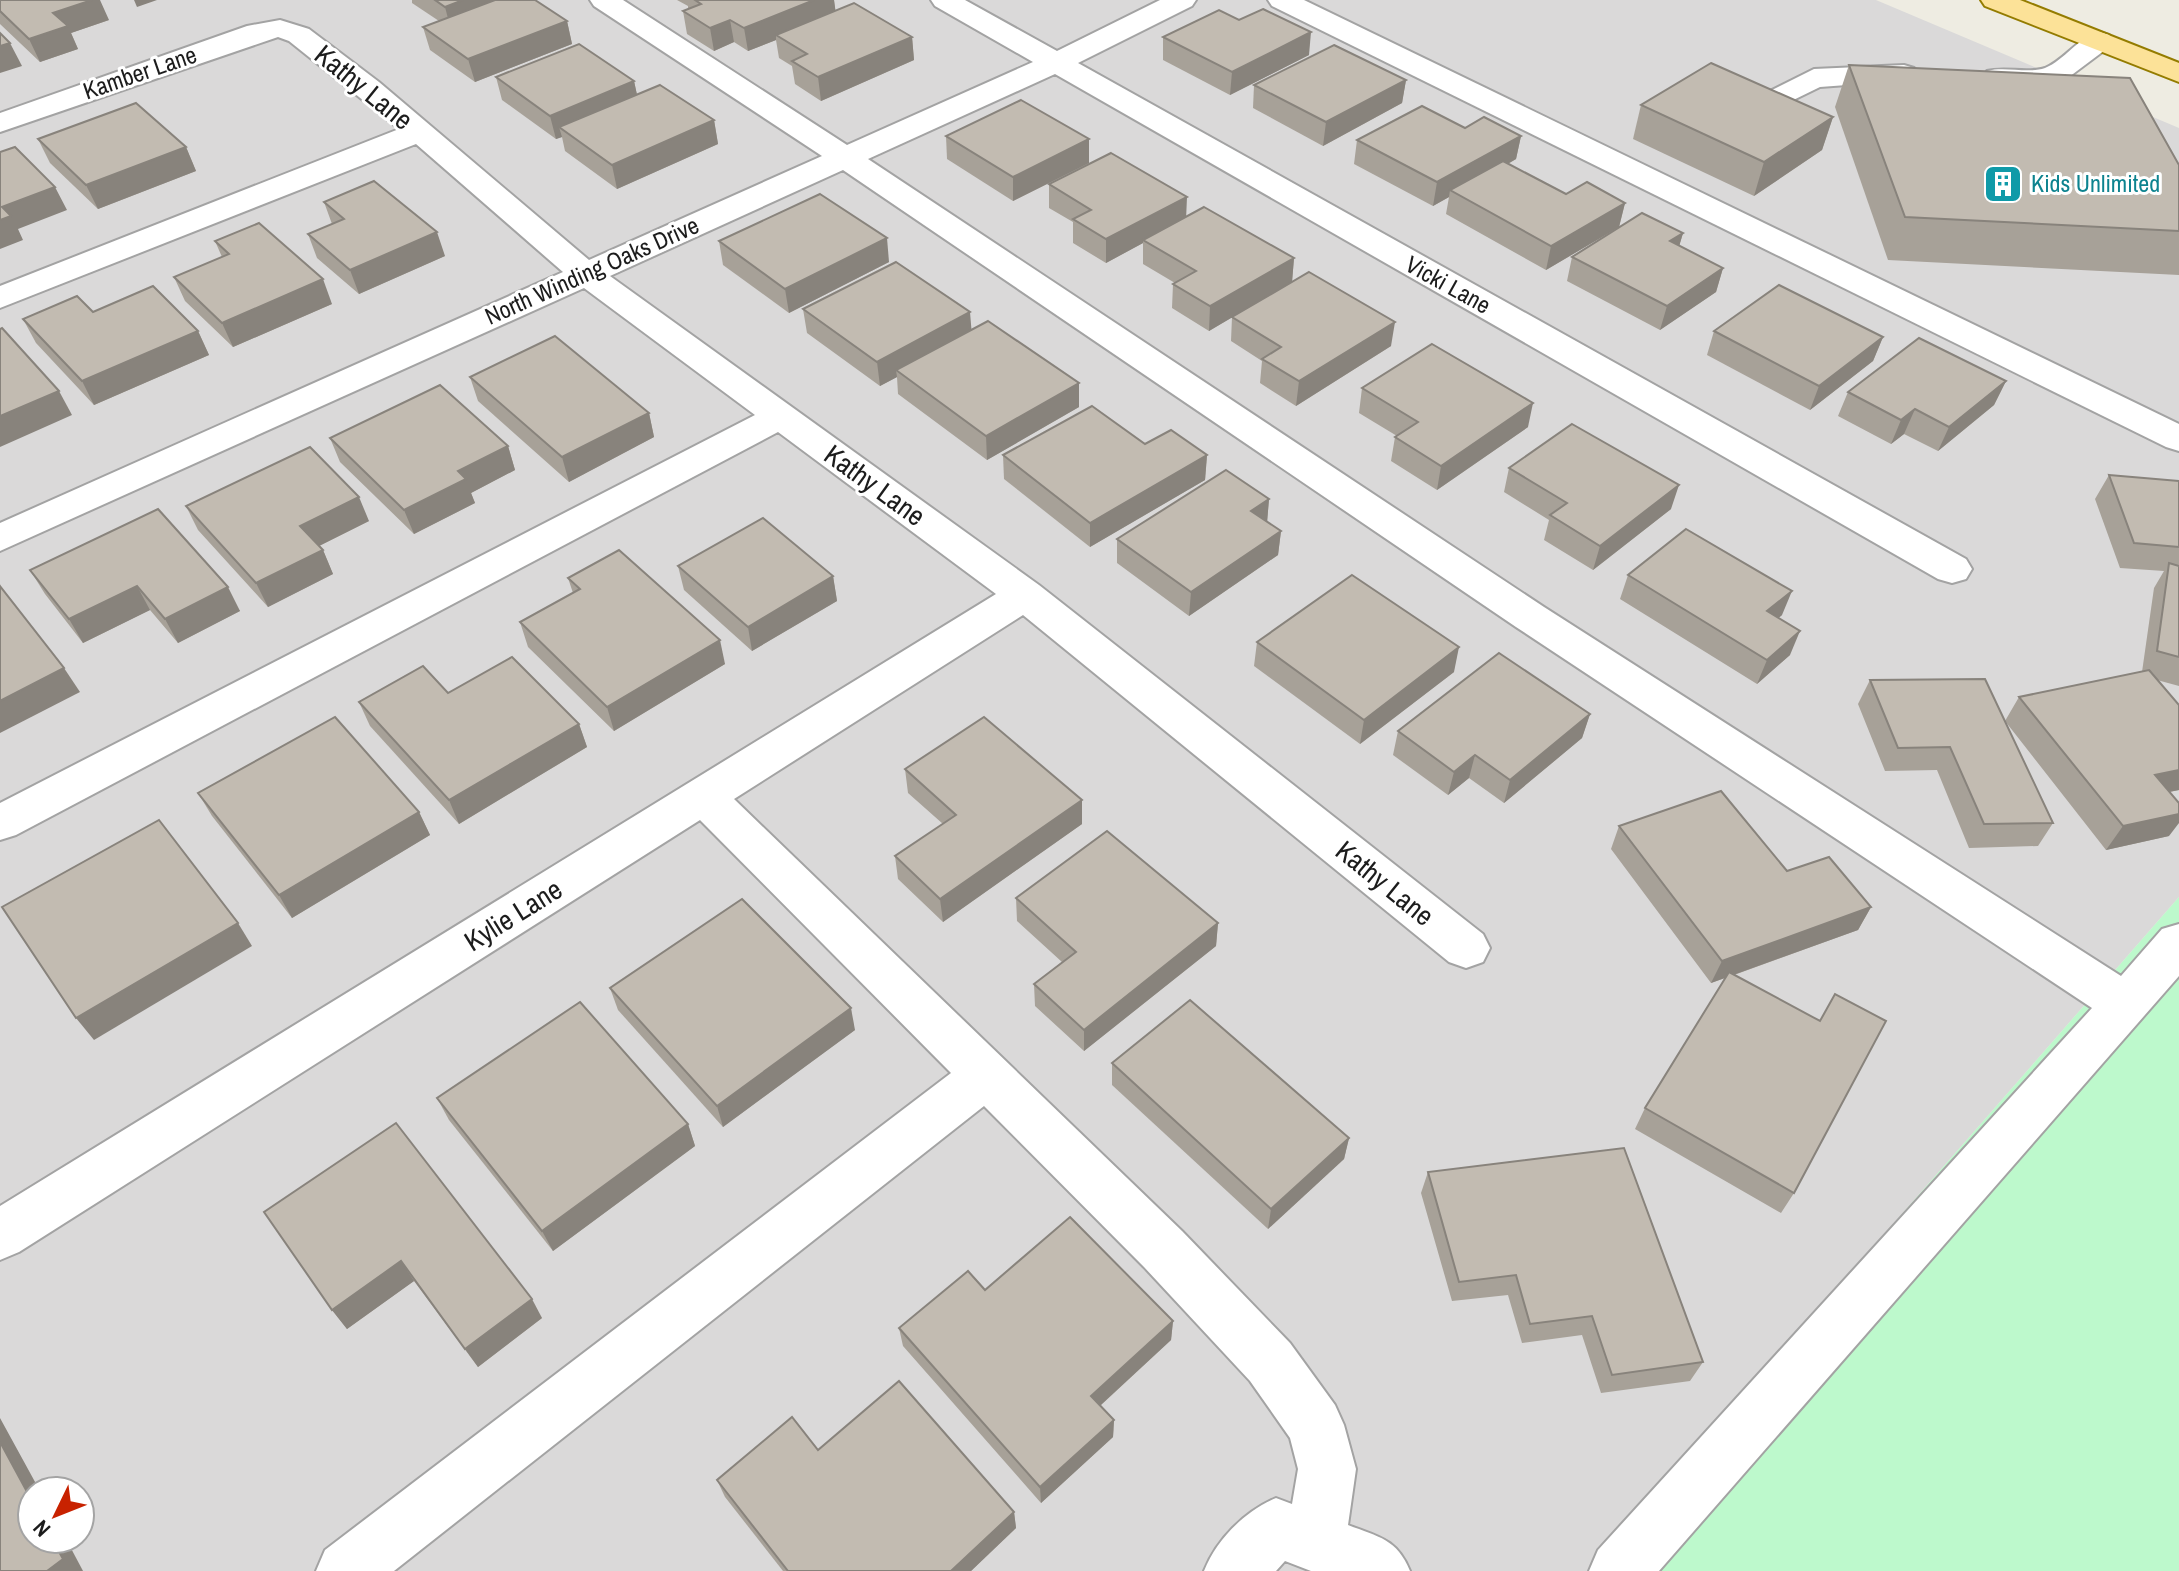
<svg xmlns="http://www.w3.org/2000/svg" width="2179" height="1571" font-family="'Archivo Narrow',sans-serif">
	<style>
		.residential { fill: #dad9d9; fill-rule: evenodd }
		.park { fill: #bdf9cc }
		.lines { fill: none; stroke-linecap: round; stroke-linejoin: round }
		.minor-casing { stroke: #a3a3a3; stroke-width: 4 }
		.major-casing { stroke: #947c00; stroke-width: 4 }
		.minor { fill: #fff; fill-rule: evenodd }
		.major { fill: #fce298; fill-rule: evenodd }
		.wall { fill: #a7a198 }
		.shaded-wall { fill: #88837c }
		.building { fill: #c2bbb1; stroke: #88837c; stroke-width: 2 }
		.labels { text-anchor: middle; stroke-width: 6; stroke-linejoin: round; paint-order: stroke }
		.far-street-label { font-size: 24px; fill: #1c1c1c; stroke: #fff }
		.far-culture-label { font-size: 24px; fill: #0d838f; stroke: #fff; text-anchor: start }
		.street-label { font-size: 28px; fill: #1c1c1c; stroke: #fff }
	</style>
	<rect width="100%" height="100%" fill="#eeece2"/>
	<path class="residential" d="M 0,0 L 1876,0 L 2179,128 L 2179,897 L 1590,1571 L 0,1571 ZM 32,1491 L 80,1491 L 80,1539 L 32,1539 Z"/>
	<polygon class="park" points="2179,897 2179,1571 1590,1571"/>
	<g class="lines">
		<defs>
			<g id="minor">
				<path d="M 590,0 L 623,0 L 847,145 L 1033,62 L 935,6 L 931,0 L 965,0 L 1057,51 L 1160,0 L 1196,0 L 1192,6 L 1078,63 L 1966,559 L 1972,569 L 1966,579 L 1952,583 L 1938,579 L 1055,74 L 868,159 L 1544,607 L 2121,976 L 2162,929 L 2179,924 L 2179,976 L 1659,1571 L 1589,1571 L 1598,1550 L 2092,1008 L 1516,627 L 843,170 L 610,276 L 1039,585 L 1483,934 L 1490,948 L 1483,962 L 1466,968 L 1449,962 L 1023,615 L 734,799 L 1182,1231 L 1290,1343 L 1335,1405 L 1344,1425 L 1356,1469 L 1348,1525 C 1379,1537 1397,1539 1410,1571 L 1311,1571 L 1285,1561 L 1276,1571 L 1204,1571 C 1217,1539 1244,1512 1276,1498 L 1292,1504 L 1298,1469 L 1290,1438 L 1250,1381 L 1144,1267 L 984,1106 L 394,1571 L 316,1571 L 325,1550 L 951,1073 L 700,820 L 19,1252 L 0,1260 L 0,1206 L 996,594 L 778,432 L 16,835 L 0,840 L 0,803 L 755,415 L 584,288 L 0,551 L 0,523 L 563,272 L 416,144 L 0,308 L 0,286 L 399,129 L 289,41 L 278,37 L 0,132 L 0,113 L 247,26 L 280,20 L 309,29 L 379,82 L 589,260 L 822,156 L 594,6 Z"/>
				<polygon points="1268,0 1304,0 2179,424 2179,451 2166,447 1272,6"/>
				<path d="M 2099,32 L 2109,35 L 2113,41 L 2109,47 L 2061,83 L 1997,86 L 1987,83 L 1982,77 L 1987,71 C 2005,66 2028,74 2045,68 C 2065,60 2077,38 2099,32 Z"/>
				<polygon points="1904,65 1914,68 1919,74 1914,80 1820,87 1769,112 1758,109 1754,103 1758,97 1814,69"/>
			</g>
			<polygon id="major" points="1981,0 2020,0 2179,63 2179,82 1985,6"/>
		</defs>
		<use href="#minor" class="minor-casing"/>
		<use href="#major" class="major-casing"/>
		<use href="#minor" class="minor"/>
		<use href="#major" class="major"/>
	</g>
	<g class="wall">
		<polygon points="0,0 109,20 71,33 78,49 40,62 0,24"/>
		<polygon points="412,0 535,0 567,21 572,44 475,82 430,50 423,27 439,21 412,3"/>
		<polygon points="677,0 834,0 835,10 912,37 914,60 821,101 795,84 792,66 779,58 776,40 748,51 734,42 714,51 687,34 683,11 688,9 688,6"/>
		<polygon points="1163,37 1309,55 1230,95 1163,60"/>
		<polygon points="1849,65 2179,165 2179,275 1888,260 1835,107"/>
		<polygon points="496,77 634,81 637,95 714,120 718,144 617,189 565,151 562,137 556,139 502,100"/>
		<polygon points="1406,80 1402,103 1323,146 1253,108 1254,85"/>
		<polygon points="1641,105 1833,117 1822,150 1754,196 1633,139"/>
		<polygon points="1465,128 1521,136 1516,159 1508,164 1566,194 1625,203 1619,227 1546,270 1446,214 1449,197 1433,206 1354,164 1357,140"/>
		<polygon points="946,136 1089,163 1013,201 947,159"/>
		<polygon points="38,139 186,147 196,171 98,209 50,163"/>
		<polygon points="1049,184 1186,217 1294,258 1292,282 1209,331 1172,308 1173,284 1175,283 1143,264 1143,243 1106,263 1073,243 1073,222 1049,208"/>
		<polygon points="324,202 445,256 359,294 317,258 308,234 332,224"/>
		<polygon points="1683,233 1679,246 1723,268 1716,292 1660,330 1567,281 1572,257"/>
		<polygon points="215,241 332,304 233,347 185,301 174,277 222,257"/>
		<polygon points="719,241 889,262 789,313 723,265"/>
		<polygon points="803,309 972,330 1079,383 1079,407 987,460 898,394 897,377 880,386 807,333"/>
		<polygon points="1232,317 1391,346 1296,406 1260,383 1262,361 1231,341"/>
		<polygon points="23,319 198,331 209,355 94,405 36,343"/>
		<polygon points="1714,331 1883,337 1873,361 1810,410 1707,355"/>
		<polygon points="470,377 649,413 654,437 569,482 478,401"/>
		<polygon points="2006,381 1994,405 1938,451 1904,434 1891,444 1838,416 1848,392"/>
		<polygon points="1362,388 1528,427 1437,490 1391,461 1395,437 1397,436 1359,413"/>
		<polygon points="330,438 508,446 515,470 471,493 475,503 414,534 340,462"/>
		<polygon points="1145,444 1207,455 1205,480 1090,547 1004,479 1003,455"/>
		<polygon points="1509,468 1671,509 1593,570 1544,540 1549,520 1504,492"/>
		<polygon points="2109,475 2179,481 2179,686 2157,680 2179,705 2179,790 2169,792 2169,836 2106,850 2005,721 2019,697 2142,672 2154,588 2164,571 2120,568 2095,499"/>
		<polygon points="1269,499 1267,522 1281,531 1278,555 1189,616 1117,563 1117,539"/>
		<polygon points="186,506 369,521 319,546 323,550 333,574 268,607 198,530"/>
		<polygon points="158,509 240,611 178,643 150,610 83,643 45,594 30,570"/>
		<polygon points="678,566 833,576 837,601 752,651 684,590"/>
		<polygon points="1628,575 1782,615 1778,618 1790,655 1757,684 1620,599"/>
		<polygon points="568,578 725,664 614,731 528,647 520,622 573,593"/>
		<polygon points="1257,642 1454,672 1360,744 1254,666"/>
		<polygon points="1870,680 2053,823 2038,846 1969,848 1937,770 1885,771 1858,704"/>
		<polygon points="448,693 579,724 587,747 459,824 370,726 359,702"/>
		<polygon points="1590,714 1582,738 1504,803 1469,778 1448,795 1393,755 1398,731"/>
		<polygon points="905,769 1082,824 943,922 898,879 895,856 943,824 908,793"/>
		<polygon points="198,793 419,812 430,835 292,918 212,816"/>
		<polygon points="1619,826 1787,871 1871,907 1858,930 1734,975 1794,1193 1781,1213 1635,1129 1645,1108 1725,978 1711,983 1611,849"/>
		<polygon points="1016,898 1218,923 1216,946 1084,1051 1035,1006 1034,984 1062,962 1017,921"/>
		<polygon points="610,988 855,1030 723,1127 618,1010"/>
		<polygon points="1112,1063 1349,1138 1344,1159 1268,1229 1112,1085"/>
		<polygon points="437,1098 688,1124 695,1146 553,1251 449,1120"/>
		<polygon points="1428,1172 1703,1362 1690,1381 1601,1393 1582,1335 1522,1343 1508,1295 1452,1301 1421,1193"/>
		<polygon points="264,1212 542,1318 478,1367 414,1281 347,1329 332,1310"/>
		<polygon points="1173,1321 1171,1340 1100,1406 1114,1420 1113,1437 1041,1503 903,1346 899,1328"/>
		<polygon points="818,1450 1014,1512 1016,1528 971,1571 783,1571 725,1497 717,1480"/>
	</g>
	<g class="shaded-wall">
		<polygon points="92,0 100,0 109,20 71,33 78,49 40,62 29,39 53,13"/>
		<polygon points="134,0 157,0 137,7"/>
		<polygon points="463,0 519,0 451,30 445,7"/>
		<polygon points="814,0 834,0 836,14 776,35 776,40 748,51 744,28"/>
		<polygon points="730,20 734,42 714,51 710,28"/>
		<polygon points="567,21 572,44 475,82 468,59"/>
		<polygon points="1311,32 1309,55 1230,95 1232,72"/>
		<polygon points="912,37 914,60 821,101 818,77"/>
		<polygon points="10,43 22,66 0,73 0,46"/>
		<polygon points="1406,80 1402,103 1323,146 1326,122"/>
		<polygon points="634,81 639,104 559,127 562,137 556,139 550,116"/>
		<polygon points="1833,117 1822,150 1754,196 1764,162"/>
		<polygon points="714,120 718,144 617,189 612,165"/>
		<polygon points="1521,136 1516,159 1456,193 1450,190 1449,197 1433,206 1437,182"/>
		<polygon points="1089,139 1089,163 1013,201 1013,177"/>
		<polygon points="186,147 196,171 98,209 86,185"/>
		<polygon points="55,187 67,210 18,229 23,240 0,249 0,220 2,207"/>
		<polygon points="1187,197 1186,220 1143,240 1143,243 1106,263 1106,239"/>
		<polygon points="1625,203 1619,227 1546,270 1551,246"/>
		<polygon points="437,232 445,256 359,294 350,270"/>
		<polygon points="1683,233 1676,257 1670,241"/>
		<polygon points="887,238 889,262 789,313 785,289"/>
		<polygon points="1294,258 1292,282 1209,331 1210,306"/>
		<polygon points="1723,268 1716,292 1660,330 1667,306"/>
		<polygon points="323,279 332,304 233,347 222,323"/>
		<polygon points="970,312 972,336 896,370 897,377 880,386 877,362"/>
		<polygon points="1395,322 1391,346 1296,406 1299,381"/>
		<polygon points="198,331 209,355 94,405 82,381"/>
		<polygon points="1883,337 1873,361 1810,410 1819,386"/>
		<polygon points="2006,381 1994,405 1938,451 1949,427"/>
		<polygon points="1079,383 1079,407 987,460 986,436"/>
		<polygon points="59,391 72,415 0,447 0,416"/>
		<polygon points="1533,403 1528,427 1437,490 1441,466"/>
		<polygon points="1915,409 1904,434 1891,444 1901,420"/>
		<polygon points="649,413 654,437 569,482 562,457"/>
		<polygon points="508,446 515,470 471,493 475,503 414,534 404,510 458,471"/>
		<polygon points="1207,455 1205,480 1090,547 1090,523"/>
		<polygon points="1679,485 1671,509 1593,570 1600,546"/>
		<polygon points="359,497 369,521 311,550 300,526"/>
		<polygon points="1269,499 1267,523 1251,511"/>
		<polygon points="1281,531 1278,555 1189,616 1191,592"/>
		<polygon points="323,550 333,574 268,607 256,583"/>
		<polygon points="833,576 837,601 752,651 748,627"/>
		<polygon points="137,586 150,610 83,643 69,619"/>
		<polygon points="228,587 240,611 178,643 165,619"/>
		<polygon points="1792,591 1782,615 1758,636 1767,611"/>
		<polygon points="1800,631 1790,655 1757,684 1767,660"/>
		<polygon points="720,640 725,664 614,731 607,707"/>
		<polygon points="1459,647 1454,672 1360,744 1364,720"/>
		<polygon points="64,668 80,692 0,733 0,701"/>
		<polygon points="1590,714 1582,738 1504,803 1510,780"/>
		<polygon points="579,724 587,747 459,824 449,800"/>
		<polygon points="1475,755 1469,778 1448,795 1454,772"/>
		<polygon points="2179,770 2179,790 2138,798 2155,775"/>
		<polygon points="1082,800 1082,824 943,922 940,899"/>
		<polygon points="419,812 430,835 292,918 279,895"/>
		<polygon points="2179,814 2179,823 2169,836 2106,850 2123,826"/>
		<polygon points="1871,907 1858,930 1711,983 1722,961"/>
		<polygon points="238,923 252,946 94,1040 76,1018"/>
		<polygon points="1218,923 1216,946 1084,1051 1084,1030"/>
		<polygon points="851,1008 855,1030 723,1127 717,1106"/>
		<polygon points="688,1124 695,1146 553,1251 542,1231"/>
		<polygon points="1349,1138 1344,1159 1268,1229 1271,1209"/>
		<polygon points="401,1261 414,1281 347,1329 332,1310"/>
		<polygon points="532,1299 542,1318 478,1367 465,1349"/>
		<polygon points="1173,1321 1171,1340 1091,1414 1091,1396"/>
		<polygon points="0,1418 40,1491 32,1491 32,1501 0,1442"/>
		<polygon points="1114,1420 1113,1437 1041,1503 1040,1487"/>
		<polygon points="1014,1512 1016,1528 971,1571 951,1571"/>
		<polygon points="52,1539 66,1539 83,1571 47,1571"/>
	</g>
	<g class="building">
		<polygon points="0,0 92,0 53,13 68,26 29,39 0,11"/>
		<polygon points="435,0 463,0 445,7"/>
		<polygon points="495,0 535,0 567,21 468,59 423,27"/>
		<polygon points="695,0 814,0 744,28 730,20 710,28 683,11 701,4"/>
		<polygon points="854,3 912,37 818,77 792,61 807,54 776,35"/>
		<polygon points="1263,9 1311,32 1232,72 1163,37 1219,10 1239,20"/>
		<polygon points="0,33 10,43 0,46"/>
		<polygon points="579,44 634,81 550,116 496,77"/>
		<polygon points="1334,45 1406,80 1326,122 1254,85"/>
		<polygon points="1711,63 1833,117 1764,162 1641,105"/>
		<polygon points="1849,65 2130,78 2179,165 2179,231 1905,217"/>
		<polygon points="660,85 714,120 612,165 559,127"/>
		<polygon points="1021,100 1089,139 1013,177 946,136"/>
		<polygon points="136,103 186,147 86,185 38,139"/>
		<polygon points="1422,106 1465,128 1484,117 1521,136 1437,182 1357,140"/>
		<polygon points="15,147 55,187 2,207 11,216 0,220 0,152"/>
		<polygon points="1111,153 1187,197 1106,239 1073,219 1091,210 1049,184"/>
		<polygon points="1503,161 1566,194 1587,182 1625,203 1551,246 1450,190"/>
		<polygon points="374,181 437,232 350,270 308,234 344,219 324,202"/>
		<polygon points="820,194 887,238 785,289 719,241"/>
		<polygon points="1204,207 1294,258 1210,306 1173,284 1196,271 1143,240"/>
		<polygon points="1642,213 1683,233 1670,241 1723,268 1667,306 1572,257"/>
		<polygon points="259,223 323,279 222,323 174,277 229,254 215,241"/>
		<polygon points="896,262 970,312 877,362 803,309"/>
		<polygon points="1309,272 1395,322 1299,381 1262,359 1281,347 1232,317"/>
		<polygon points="1779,285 1883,337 1819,386 1714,331"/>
		<polygon points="153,286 198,331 82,381 23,319 77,296 93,312"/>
		<polygon points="988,321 1079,383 986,436 896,370"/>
		<polygon points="2,328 59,391 0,416 0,329"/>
		<polygon points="555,336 649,413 562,457 470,377"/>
		<polygon points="1919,338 2006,381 1949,427 1915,409 1901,420 1848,392"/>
		<polygon points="1432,344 1533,403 1441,466 1395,437 1418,422 1362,388"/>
		<polygon points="440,385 508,446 458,471 466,479 404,510 330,438"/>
		<polygon points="1092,406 1145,444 1171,430 1207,455 1090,523 1003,455"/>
		<polygon points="1572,424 1679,485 1600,546 1550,515 1567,503 1509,468"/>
		<polygon points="310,447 359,497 300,526 323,550 256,583 186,506"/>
		<polygon points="1226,470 1269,499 1251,511 1281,531 1191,592 1117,539"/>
		<polygon points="2109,475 2179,481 2179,547 2134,543"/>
		<polygon points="158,509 228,587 165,619 137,586 69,619 30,570"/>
		<polygon points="763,518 833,576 748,627 678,566"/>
		<polygon points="1686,529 1792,591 1767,611 1800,631 1767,660 1628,575"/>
		<polygon points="619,550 720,640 607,707 520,622 580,589 568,578"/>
		<polygon points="2169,563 2179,566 2179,657 2157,651"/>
		<polygon points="1352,575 1459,647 1364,720 1257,642"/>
		<polygon points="0,586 64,668 0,701"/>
		<polygon points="1499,653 1590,714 1510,780 1475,755 1454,772 1398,731"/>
		<polygon points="512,657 579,724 449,800 359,702 423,666 448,693"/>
		<polygon points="2149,670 2179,705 2179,770 2155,775 2179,803 2179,814 2123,826 2019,697"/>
		<polygon points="1985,679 2053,823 1984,824 1950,747 1898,748 1870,680"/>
		<polygon points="335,717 419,812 279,895 198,793"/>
		<polygon points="984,717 1082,800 940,899 895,856 956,815 905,769"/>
		<polygon points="1721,791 1787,871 1829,857 1871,907 1722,961 1619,826"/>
		<polygon points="159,820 238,923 76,1018 2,907"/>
		<polygon points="1107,831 1218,923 1084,1030 1034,984 1076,952 1016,898"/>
		<polygon points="742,899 851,1008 717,1106 610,988"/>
		<polygon points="1729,972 1820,1021 1835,994 1886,1021 1794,1193 1645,1108"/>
		<polygon points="1190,1000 1349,1138 1271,1209 1112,1063"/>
		<polygon points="580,1002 688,1124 542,1231 437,1098"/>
		<polygon points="396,1123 532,1299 465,1349 401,1261 332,1310 264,1212"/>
		<polygon points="1624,1148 1703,1362 1612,1375 1592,1316 1530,1324 1516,1275 1459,1282 1428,1172"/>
		<polygon points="1070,1217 1173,1321 1091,1396 1114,1420 1040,1487 899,1328 968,1271 985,1290"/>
		<polygon points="899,1381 1014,1512 951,1571 788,1571 717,1480 792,1417 818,1450"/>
		<polygon points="0,1442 32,1501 32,1539 52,1539 63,1559 47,1571 0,1571"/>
	</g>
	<defs>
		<symbol id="building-square" viewBox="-11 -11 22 22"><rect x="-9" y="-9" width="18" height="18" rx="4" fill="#0f9aa8" stroke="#fff"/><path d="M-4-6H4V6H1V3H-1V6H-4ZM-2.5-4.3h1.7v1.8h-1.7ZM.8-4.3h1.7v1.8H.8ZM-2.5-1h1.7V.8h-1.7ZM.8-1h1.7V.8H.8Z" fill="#fff"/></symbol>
	</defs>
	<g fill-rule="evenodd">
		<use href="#building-square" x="1981" y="162" width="44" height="44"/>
	</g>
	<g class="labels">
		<g class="far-street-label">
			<text transform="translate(140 73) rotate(-19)" y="8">Kamber Lane</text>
			<text transform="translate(592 271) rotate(-24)" y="8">North Winding Oaks Drive</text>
			<text transform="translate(1448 285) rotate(29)" y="8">Vicki Lane</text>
		</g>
		<g class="far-culture-label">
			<text x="2031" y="192">Kids Unlimited</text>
		</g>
		<g class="street-label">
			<text transform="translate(364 87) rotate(39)" y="10">Kathy Lane</text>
			<text transform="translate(875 485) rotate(36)" y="10">Kathy Lane</text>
			<text transform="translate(1385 883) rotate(39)" y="10">Kathy Lane</text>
			<text transform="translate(513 915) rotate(-32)" y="10">Kylie Lane</text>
		</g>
	</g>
	<g transform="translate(56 1515) rotate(227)"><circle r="38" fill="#ffffff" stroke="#a4a4a4" stroke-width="2"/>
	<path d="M0-6L14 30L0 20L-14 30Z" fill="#c82200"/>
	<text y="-12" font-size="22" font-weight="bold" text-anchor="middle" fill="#1c1c1c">N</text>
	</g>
</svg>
